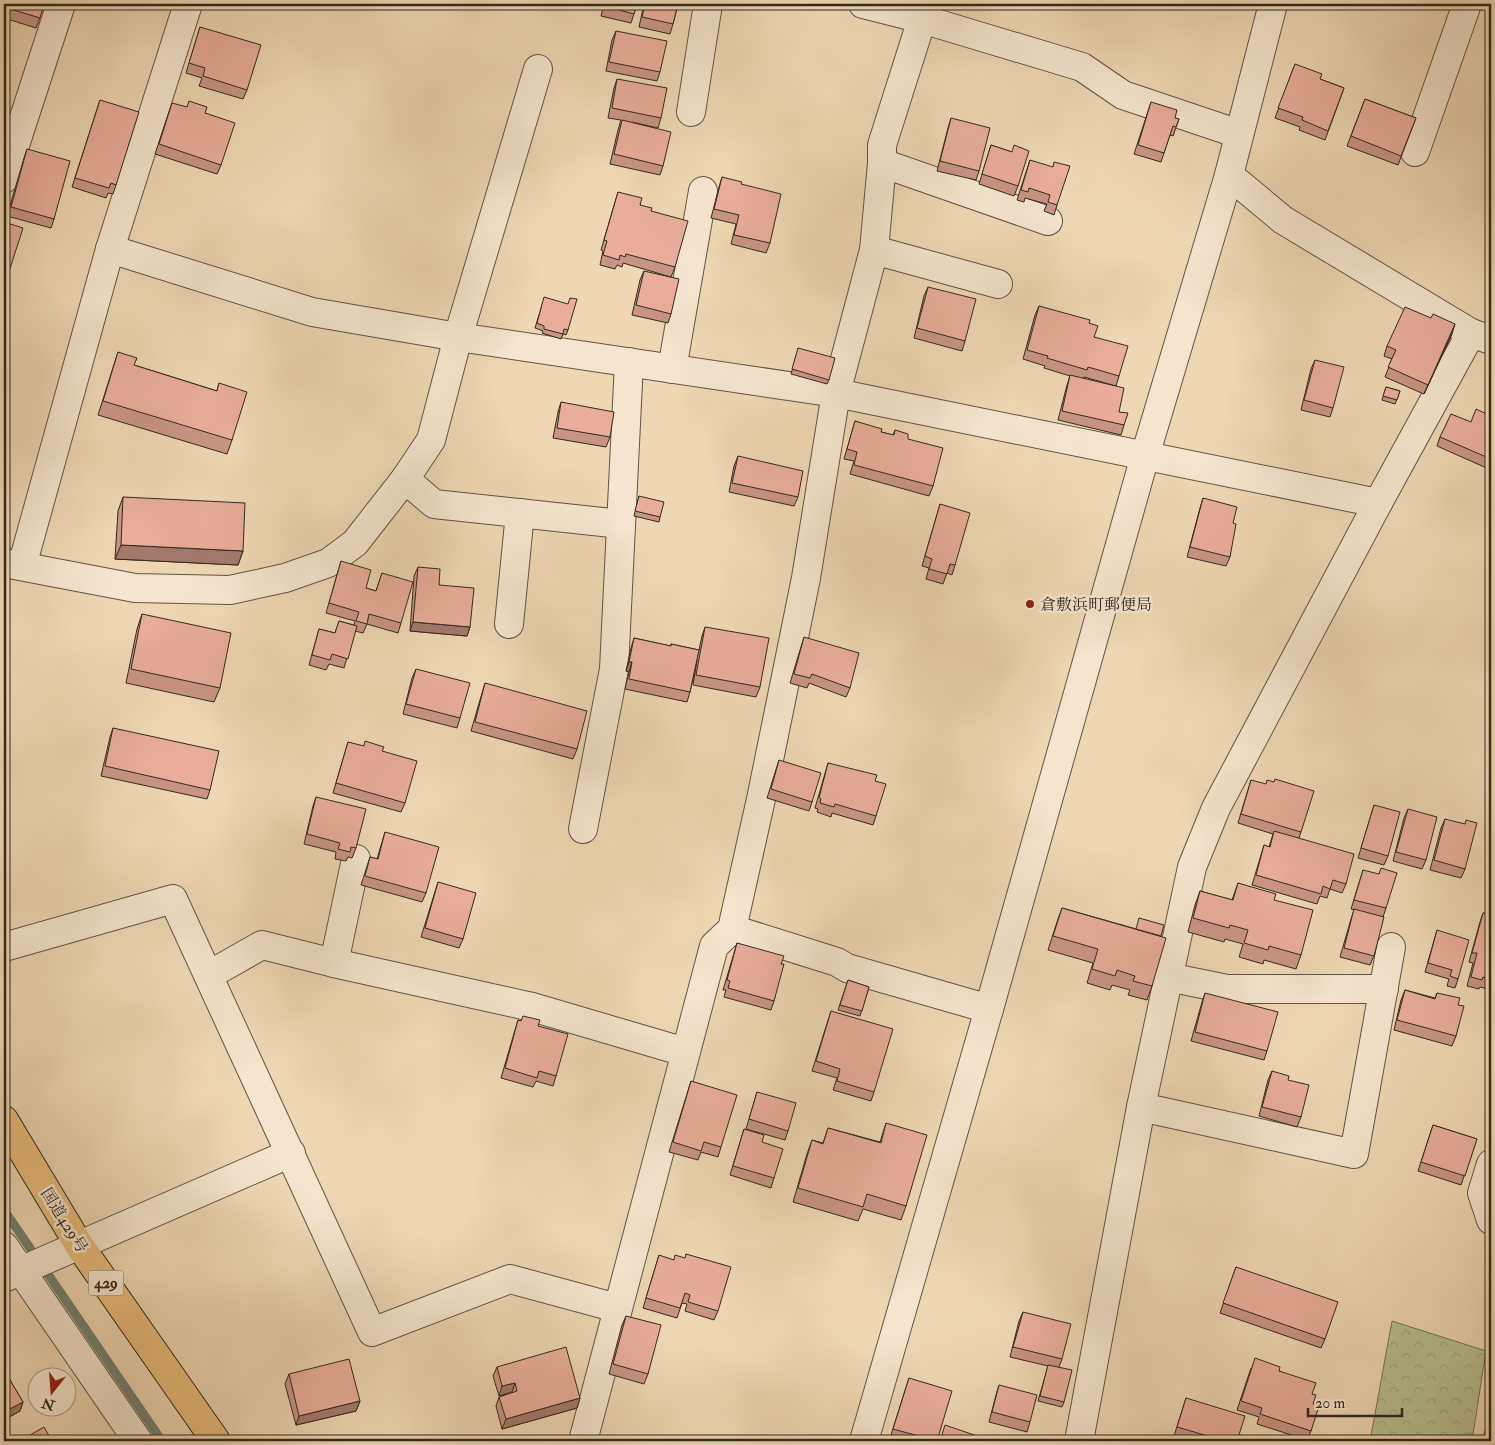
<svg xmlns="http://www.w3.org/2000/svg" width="1495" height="1445" font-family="'IM FELL Double Pica','Noto Serif JP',serif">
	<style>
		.forest { fill: url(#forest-crowns); stroke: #747456 }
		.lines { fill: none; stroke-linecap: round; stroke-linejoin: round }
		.stream { stroke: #708072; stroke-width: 9 }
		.street-casing { stroke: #605444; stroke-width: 30 }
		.highway-casing { stroke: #31291f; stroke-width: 30 }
		.street { stroke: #f5e5ce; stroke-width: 28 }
		.highway { stroke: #e8bc7a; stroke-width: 28 }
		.wall { fill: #c89584; stroke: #31291f }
		.shaded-wall { fill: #a3796c; stroke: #31291f }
		.building { fill: #e9ad9a; stroke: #31291f }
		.poi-dot { fill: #8f2418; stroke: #f5e5ce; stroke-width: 2 }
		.labels { text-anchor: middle; stroke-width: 5; stroke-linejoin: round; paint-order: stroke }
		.shield { fill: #f5e5ce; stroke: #6c6154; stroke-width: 1 }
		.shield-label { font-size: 15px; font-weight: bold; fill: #31291f }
		.poi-label { font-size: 16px; fill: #31291f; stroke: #f5e5ce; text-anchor: start }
		.street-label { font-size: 16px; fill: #31291f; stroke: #f5e5ce }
	</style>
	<defs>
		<pattern id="forest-crowns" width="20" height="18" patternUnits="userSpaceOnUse" patternTransform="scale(1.25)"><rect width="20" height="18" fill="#b7be8e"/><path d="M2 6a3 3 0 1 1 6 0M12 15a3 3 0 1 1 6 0" fill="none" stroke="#9ea37a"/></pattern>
	</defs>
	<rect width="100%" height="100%" fill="#efd7b3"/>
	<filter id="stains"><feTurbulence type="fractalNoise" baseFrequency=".004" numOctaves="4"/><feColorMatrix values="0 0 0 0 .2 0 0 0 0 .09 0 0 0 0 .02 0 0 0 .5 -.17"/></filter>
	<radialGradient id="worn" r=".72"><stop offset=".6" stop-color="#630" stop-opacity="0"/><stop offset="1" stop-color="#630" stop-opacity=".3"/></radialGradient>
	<polygon class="forest" points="1392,1321 1486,1351 1472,1441 1370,1441"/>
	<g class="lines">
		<polyline class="stream" points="4,1210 162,1441"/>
		<defs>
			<g id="street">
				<polyline points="188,4 110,249 312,312 458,337 836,393 1378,503"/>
				<polyline points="863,4 922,19 1082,67 1123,95 1239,134"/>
				<polyline points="691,112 708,4"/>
				<polyline points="1415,152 1467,4"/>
				<polyline points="882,163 1048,221"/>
				<polyline points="1229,175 1283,220 1471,333 1491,340"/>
				<polyline points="4,179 61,4"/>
				<polyline points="874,250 998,284"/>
				<polyline points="672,369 703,191"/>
				<polyline points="405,479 434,504 621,524"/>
				<polyline points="4,563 135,588 230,590 285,578 328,563 355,543 405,479 431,440 458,337 538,69"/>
				<polyline points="22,566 110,249"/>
				<polyline points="509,624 520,513"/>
				<polyline points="583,829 614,669 629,362"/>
				<polyline points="732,929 837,962 847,968 989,1009"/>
				<polyline points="4,947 173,899 372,1332 510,1279 617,1308"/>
				<polyline points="334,963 356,859"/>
				<polyline points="209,975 262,945 334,963 532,1007 685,1052"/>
				<polyline points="1168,977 1227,989 1384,989"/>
				<polyline points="1141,1107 1354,1154 1391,947"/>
				<polyline points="1491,1164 1482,1193 1491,1220"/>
				<polyline points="4,1246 138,1441"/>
				<polyline points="4,1278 291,1153"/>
				<polyline points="583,1441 714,946 732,929 761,799 806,578 836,393 874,250 882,163 882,145 922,19"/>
				<polyline points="864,1441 989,1009 1145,456 1229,175 1273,4"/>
				<polyline points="1079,1441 1141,1107 1192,867 1216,808 1378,503 1471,333"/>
			</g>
			<polyline id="highway" points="4,1120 79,1245 216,1441"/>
		</defs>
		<use href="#street" class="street-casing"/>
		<use href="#highway" class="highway-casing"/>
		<use href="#street" class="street"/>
		<use href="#highway" class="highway"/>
	</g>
	<g class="wall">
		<polygon points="4,4 40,18 36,28 4,18"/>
		<polygon points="604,4 637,4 631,23 601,16"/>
		<polygon points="644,4 678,4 673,24 670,34 639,27"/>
		<polygon points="200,27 247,90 243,99 199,86 202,78 186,73"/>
		<polygon points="616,31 660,72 657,81 606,71 612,40"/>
		<polygon points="1295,64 1320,79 1344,88 1325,140 1299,130 1300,127 1275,118"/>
		<polygon points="617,79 661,118 658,128 632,122 663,166 660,175 610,164 618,130 621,120 608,118 614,88"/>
		<polygon points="1365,99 1416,118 1398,165 1347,146"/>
		<polygon points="100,100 116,185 113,194 108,193 106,198 72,187"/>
		<polygon points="1151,102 1175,118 1179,119 1173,136 1170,135 1161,162 1134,154"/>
		<polygon points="169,112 205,113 221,165 217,174 155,154"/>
		<polygon points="951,118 979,171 976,180 937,171 948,128"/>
		<polygon points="991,145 1012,152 1018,186 1014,196 979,184"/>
		<polygon points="27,149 54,219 51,228 7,216 24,158"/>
		<polygon points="1030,160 1057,205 1054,215 1044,211 1047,204 1025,198 1024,202 1017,200"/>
		<polygon points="722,177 741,184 770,243 766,253 731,244 736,224 711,218 719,187"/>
		<polygon points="618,192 651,211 675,267 671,277 623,263 622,267 617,265 615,269 600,265 603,251 601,250"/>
		<polygon points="4,222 6,281 4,288"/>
		<polygon points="644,271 671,314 668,323 632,315 640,280"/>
		<polygon points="928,287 965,341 962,351 914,338 924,296"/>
		<polygon points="543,302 568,330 566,335 563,334 561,339 542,333 543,331 535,328"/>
		<polygon points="1039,306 1089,323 1094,337 1119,376 1116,386 1084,377 1084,378 1119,412 1124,425 1121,435 1058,420 1067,385 1070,376 1044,368 1045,366 1023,359 1035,315"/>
		<polygon points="1452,334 1424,394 1385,377 1392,359 1384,356 1387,346"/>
		<polygon points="118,352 134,365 217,391 219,383 232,440 227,454 98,415"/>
		<polygon points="797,353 829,380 827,384 791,374"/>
		<polygon points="1315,360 1333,408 1330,417 1301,410 1311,369"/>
		<polygon points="1386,387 1400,391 1395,404 1382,400"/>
		<polygon points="561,402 610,437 606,447 553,438 558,412"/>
		<polygon points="1491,416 1491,470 1437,446 1440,437 1471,422"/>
		<polygon points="855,421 881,432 893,435 895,430 908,439 933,486 929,496 850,474 854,461 844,459"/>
		<polygon points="738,456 798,497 794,506 729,492 734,466"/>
		<polygon points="639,496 660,517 659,522 634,516"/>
		<polygon points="123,497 243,551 238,565 115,559 118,511"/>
		<polygon points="1203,498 1233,523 1230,557 1226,566 1187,557 1200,508"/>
		<polygon points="940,504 955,565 952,575 947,573 943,584 926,579 929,568 922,566"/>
		<polygon points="341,561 366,588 376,591 382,573 401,623 398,633 367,624 363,633 355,631 344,668 329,664 326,670 309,665 319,629 335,633 339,621 354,625 355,621 326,613"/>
		<polygon points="418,567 439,585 470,627 467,636 410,631 414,576"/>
		<polygon points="142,614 220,688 214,702 126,683 137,629"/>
		<polygon points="705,627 760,687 756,697 693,685 697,660 690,692 687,702 625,689 629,672 626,671 631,648 634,638 670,646 671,644 699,650 702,636"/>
		<polygon points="804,637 850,688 846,697 809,683 807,688 790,683"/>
		<polygon points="416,669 460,718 457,728 403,714 412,678"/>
		<polygon points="485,683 577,749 573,759 471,731 482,693"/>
		<polygon points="113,728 210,790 207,799 101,776 110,737"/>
		<polygon points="348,742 405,803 401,812 333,793"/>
		<polygon points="779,760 812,802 809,811 767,798"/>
		<polygon points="828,763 875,781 876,816 873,825 832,813 831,817 817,812 818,809 815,808"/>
		<polygon points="1251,780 1301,832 1299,838 1346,884 1342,893 1330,889 1327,898 1320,896 1317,904 1252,885 1264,845 1269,847 1273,834 1238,823"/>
		<polygon points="316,797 356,848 352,858 348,857 346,861 335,859 336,852 304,844 313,806"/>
		<polygon points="1374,805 1388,856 1384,865 1358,858"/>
		<polygon points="1408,809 1426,860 1422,869 1393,861 1404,818"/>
		<polygon points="1445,819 1465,869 1461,878 1430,870 1441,828"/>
		<polygon points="385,832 426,893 422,902 361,885 370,857 377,859"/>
		<polygon points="1363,870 1386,908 1383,917 1374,956 1370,965 1340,957 1351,919 1354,910 1351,909"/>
		<polygon points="438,882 463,939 459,948 421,937"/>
		<polygon points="1238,883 1274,900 1301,955 1296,969 1264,960 1263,964 1239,957 1243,944 1225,939 1224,942 1188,932 1195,905 1200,891 1232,900"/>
		<polygon points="1062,908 1161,936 1152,986 1147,1000 1128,995 1130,990 1112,985 1110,990 1087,983 1093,963 1048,950 1057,922"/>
		<polygon points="1491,910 1491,990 1480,987 1479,989 1467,986 1473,963 1469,962 1480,922 1483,913 1490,914"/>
		<polygon points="1437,930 1458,979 1455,988 1447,986 1449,979 1425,972"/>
		<polygon points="737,943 781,964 774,1001 771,1010 724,997 726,990 723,990"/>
		<polygon points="848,980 869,987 860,1016 838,1010"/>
		<polygon points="1405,990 1435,998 1437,993 1458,1005 1456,1036 1452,1046 1394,1030 1401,1000"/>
		<polygon points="1205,993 1267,1051 1264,1060 1191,1041 1202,1002"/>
		<polygon points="831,1011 874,1092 871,1101 833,1090 837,1078 812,1071"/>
		<polygon points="518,1020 538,1026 556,1076 553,1086 536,1081 533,1087 501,1078 515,1030"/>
		<polygon points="1272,1071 1288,1080 1301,1117 1297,1127 1259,1116 1268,1080"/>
		<polygon points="691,1081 721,1147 718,1157 701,1152 698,1160 669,1152"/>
		<polygon points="757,1092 788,1131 785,1140 746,1129"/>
		<polygon points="886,1123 906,1206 901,1220 863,1209 858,1221 793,1202 807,1154 812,1140 823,1143 828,1128 880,1142"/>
		<polygon points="1433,1125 1477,1139 1461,1185 1418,1171"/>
		<polygon points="744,1129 762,1142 774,1178 771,1188 730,1175"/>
		<polygon points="659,1255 718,1311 714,1320 685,1311 687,1304 682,1303 677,1318 643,1308"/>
		<polygon points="1236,1267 1325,1339 1321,1348 1220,1313"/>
		<polygon points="1023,1312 1062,1359 1059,1367 1064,1402 1062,1407 1038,1401 1048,1366 1010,1357 1019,1321"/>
		<polygon points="626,1316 648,1374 644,1384 609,1374 622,1325"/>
		<polygon points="497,1367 580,1398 577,1408 502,1429 496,1406 499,1397 512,1393 512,1392 499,1396 493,1376"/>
		<polygon points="1251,1368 1279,1371 1312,1394 1311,1431 1307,1440 1257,1424 1259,1417 1237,1410"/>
		<polygon points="4,1370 23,1402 20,1411 4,1420"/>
		<polygon points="289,1374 360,1401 356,1411 296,1425 285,1384"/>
		<polygon points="909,1378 937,1441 901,1441 890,1438"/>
		<polygon points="999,1385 1030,1422 1027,1432 989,1422 996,1395"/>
		<polygon points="1186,1398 1237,1441 1191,1441 1174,1436"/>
		<polygon points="1491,1399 1491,1408 1489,1407"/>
	</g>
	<g class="shaded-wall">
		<polygon points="1455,324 1452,334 1424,394 1428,385"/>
		<polygon points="121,545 243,551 238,565 115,559"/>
		<polygon points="413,622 470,627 467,636 410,631"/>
		<polygon points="629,662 632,662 629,672 626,671"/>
		<polygon points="515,1383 512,1392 499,1396 502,1386"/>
		<polygon points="580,1398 577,1408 502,1429 506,1419"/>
		<polygon points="360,1401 356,1411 296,1425 299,1416"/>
		<polygon points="23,1402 20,1411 4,1420 8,1410"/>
	</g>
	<g class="building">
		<polygon points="4,4 44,4 40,18 4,7"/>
		<polygon points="605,4 637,4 634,14 604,6"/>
		<polygon points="645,4 678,4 673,24 642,17"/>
		<polygon points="200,27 261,45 247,90 203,76 205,68 189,63"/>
		<polygon points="616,31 667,41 660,72 609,62"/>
		<polygon points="1295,64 1322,74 1320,79 1344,88 1328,131 1302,120 1303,117 1278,108"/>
		<polygon points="617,79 667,88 661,118 612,108"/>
		<polygon points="1365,99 1416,118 1401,156 1351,136"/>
		<polygon points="100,100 139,112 116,185 111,183 109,188 75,178"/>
		<polygon points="189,101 207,107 205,113 235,123 221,165 159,144 172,103 187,107"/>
		<polygon points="1151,102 1177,110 1175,118 1179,119 1176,127 1173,126 1164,153 1138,145"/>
		<polygon points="951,118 990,128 979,171 940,161"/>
		<polygon points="622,120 671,132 663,166 614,154"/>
		<polygon points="991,145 1012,152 1014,145 1029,151 1018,186 982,174"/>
		<polygon points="27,149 70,161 54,219 11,207"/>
		<polygon points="1030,160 1053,167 1054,162 1070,166 1057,205 1048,202 1050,195 1029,188 1028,192 1021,190"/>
		<polygon points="722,177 742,182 741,184 781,194 770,243 734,235 739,215 714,209"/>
		<polygon points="618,192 642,198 640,205 652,208 651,211 688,221 675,267 626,254 625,257 620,255 619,260 603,255 607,241 604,240"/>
		<polygon points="4,222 23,228 6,281 4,280"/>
		<polygon points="644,271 679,279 671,314 636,305"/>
		<polygon points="928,287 976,299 965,341 917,328"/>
		<polygon points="544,297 568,304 570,298 577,299 568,330 564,329 563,334 544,329 544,326 537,323"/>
		<polygon points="1039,306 1090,320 1089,323 1098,326 1094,337 1128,346 1119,376 1088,367 1087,370 1047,358 1048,356 1027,350"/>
		<polygon points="1405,307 1431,318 1433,314 1455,324 1428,385 1388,367 1396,350 1387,346"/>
		<polygon points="798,348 835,358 829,380 792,369"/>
		<polygon points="118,352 137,358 134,365 217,391 219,383 247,392 232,440 103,401"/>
		<polygon points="1315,360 1344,367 1333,408 1304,400"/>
		<polygon points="1070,375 1124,388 1119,412 1128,413 1124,425 1062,411"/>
		<polygon points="1386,387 1400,391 1397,400 1383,396"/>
		<polygon points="561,402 614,412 610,437 557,428"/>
		<polygon points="1476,409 1491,416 1491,459 1440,437 1451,414 1471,422"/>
		<polygon points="855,421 882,429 881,432 894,435 895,430 908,434 908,439 943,448 933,486 854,465 857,452 847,449"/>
		<polygon points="738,456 803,471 798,497 732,483"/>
		<polygon points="639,496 664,502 660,517 635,511"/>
		<polygon points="123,497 245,503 243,551 121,545"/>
		<polygon points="1203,498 1237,507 1233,523 1236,524 1230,557 1190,547"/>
		<polygon points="940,504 970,513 955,565 950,564 947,574 929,569 932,559 925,556"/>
		<polygon points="341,561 371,570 366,588 376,591 382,573 413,582 401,623 369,614 367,624 356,621 359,612 329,603"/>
		<polygon points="418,567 440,569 439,585 474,588 470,627 413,622"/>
		<polygon points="142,614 231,633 220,688 131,669"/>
		<polygon points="339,621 357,626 348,659 332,654 330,660 312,655 319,629 335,633"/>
		<polygon points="705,627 769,638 760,687 696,675"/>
		<polygon points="804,637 859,653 850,688 812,674 810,678 794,674"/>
		<polygon points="634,638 671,646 671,644 699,650 690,692 629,679 632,662 629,662"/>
		<polygon points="416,669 470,683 460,718 406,704"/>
		<polygon points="485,683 587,711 577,749 475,722"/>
		<polygon points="113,728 219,751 210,790 105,766"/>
		<polygon points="365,741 384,747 382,751 417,761 405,803 336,783 348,742 364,746"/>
		<polygon points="779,760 821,773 812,802 771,789"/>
		<polygon points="828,763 877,775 875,781 886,784 876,816 835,804 834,807 820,803 821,799 819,798"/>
		<polygon points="1275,779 1314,791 1301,832 1241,814 1251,780 1266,784 1267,780 1274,782"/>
		<polygon points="316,797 366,809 356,848 351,847 350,852 338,849 340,843 307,834"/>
		<polygon points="1374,805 1400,812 1388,856 1361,848"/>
		<polygon points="1408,809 1437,817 1426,860 1396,852"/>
		<polygon points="1445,819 1465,824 1466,820 1477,823 1465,869 1434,860"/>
		<polygon points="1274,831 1354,854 1346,884 1333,880 1330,889 1323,886 1321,894 1256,875 1264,845 1270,847"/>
		<polygon points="385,832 439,847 426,893 365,876 370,857 378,859"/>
		<polygon points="1381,868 1397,873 1386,908 1354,900 1363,870 1379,874"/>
		<polygon points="438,882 476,893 463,939 425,928"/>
		<polygon points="1238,883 1276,894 1274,900 1313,910 1301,955 1269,946 1268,950 1244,943 1248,930 1230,925 1229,928 1193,918 1200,891 1233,900"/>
		<polygon points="1062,908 1166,938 1152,986 1133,981 1135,976 1117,970 1115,976 1092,969 1098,949 1053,936"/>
		<polygon points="1354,909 1384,917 1374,956 1344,948"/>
		<polygon points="1483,913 1491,914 1491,979 1483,977 1482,980 1471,977 1477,953 1472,953"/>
		<polygon points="1139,918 1164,925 1161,936 1136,929"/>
		<polygon points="1437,930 1469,940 1458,979 1450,976 1452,970 1428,963"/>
		<polygon points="737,943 784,956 781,964 784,964 774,1001 728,988 730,981 727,980"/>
		<polygon points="848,980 869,987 862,1011 840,1005"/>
		<polygon points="1405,990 1435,999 1437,993 1460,998 1458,1005 1464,1006 1456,1036 1397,1020"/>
		<polygon points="1205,993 1278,1012 1267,1051 1195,1032"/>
		<polygon points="831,1011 893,1029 874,1092 837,1081 840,1069 816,1061"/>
		<polygon points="523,1016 540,1020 538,1026 568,1034 556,1076 539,1071 537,1078 505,1068 518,1020 521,1021"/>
		<polygon points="1272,1071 1289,1076 1288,1080 1309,1085 1301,1117 1262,1107"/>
		<polygon points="691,1081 737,1095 721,1147 704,1142 701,1151 673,1142"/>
		<polygon points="757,1092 796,1103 788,1131 749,1119"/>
		<polygon points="886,1123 927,1135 906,1206 867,1194 863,1207 798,1188 812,1140 823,1144 828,1128 881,1143"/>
		<polygon points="1433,1125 1477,1139 1465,1176 1421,1162"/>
		<polygon points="744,1129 764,1135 762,1142 783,1149 774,1178 733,1166"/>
		<polygon points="686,1254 731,1267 718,1311 688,1302 690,1295 685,1293 680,1308 646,1298 659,1255 674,1260 675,1255 685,1258"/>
		<polygon points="1236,1267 1338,1302 1325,1339 1223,1303"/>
		<polygon points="1023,1312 1071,1324 1062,1359 1013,1347"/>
		<polygon points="626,1316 661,1325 648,1374 613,1364"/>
		<polygon points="566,1347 580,1398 506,1419 499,1397 517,1391 515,1383 502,1386 497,1367"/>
		<polygon points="1255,1358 1280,1367 1279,1371 1316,1383 1312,1394 1316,1395 1313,1404 1319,1406 1311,1431 1260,1414 1262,1408 1241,1401"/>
		<polygon points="349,1359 360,1401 299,1416 289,1374"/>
		<polygon points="1048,1365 1072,1370 1064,1402 1040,1396"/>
		<polygon points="4,1370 23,1402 8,1410 4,1405"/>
		<polygon points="909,1378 952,1391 937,1441 893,1429"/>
		<polygon points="999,1385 1037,1395 1030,1422 992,1412"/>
		<polygon points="1186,1398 1245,1416 1237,1441 1225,1441 1177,1427"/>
		<polygon points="945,1425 980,1437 979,1441 940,1441"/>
		<polygon points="44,1427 52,1441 20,1441"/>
		<polygon points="1485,1431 1491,1433 1491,1441 1482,1441"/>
	</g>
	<circle class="poi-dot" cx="1030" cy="604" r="5"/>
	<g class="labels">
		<rect class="shield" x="88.5" y="1270.5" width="35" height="25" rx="4"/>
		<g class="shield-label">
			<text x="106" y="1288">429</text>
		</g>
		<g class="poi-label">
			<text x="1040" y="610">倉敷浜町郵便局</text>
		</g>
		<g class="street-label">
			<text transform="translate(65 1220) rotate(58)" y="6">国道429号</text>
		</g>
	</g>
	<rect width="1495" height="1445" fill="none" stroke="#efd7b3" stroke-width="20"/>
	<rect x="5" y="5" width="1485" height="1435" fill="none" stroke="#31291f" stroke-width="2.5"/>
	<rect x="10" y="10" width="1475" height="1425" fill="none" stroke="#31291f"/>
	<g transform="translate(52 1392) rotate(197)"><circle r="24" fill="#f5e5ce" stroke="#a79a88"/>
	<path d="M0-4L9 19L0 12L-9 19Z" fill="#8f2418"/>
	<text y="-8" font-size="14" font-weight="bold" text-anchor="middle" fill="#31291f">N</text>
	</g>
	<path d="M1308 1408v8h94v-8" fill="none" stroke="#31291f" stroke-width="2.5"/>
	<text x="1315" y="1408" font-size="15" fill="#31291f" stroke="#f5e5ce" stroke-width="4" paint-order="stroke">20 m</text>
	<rect width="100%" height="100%" filter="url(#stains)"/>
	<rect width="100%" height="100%" fill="url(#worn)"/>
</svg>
